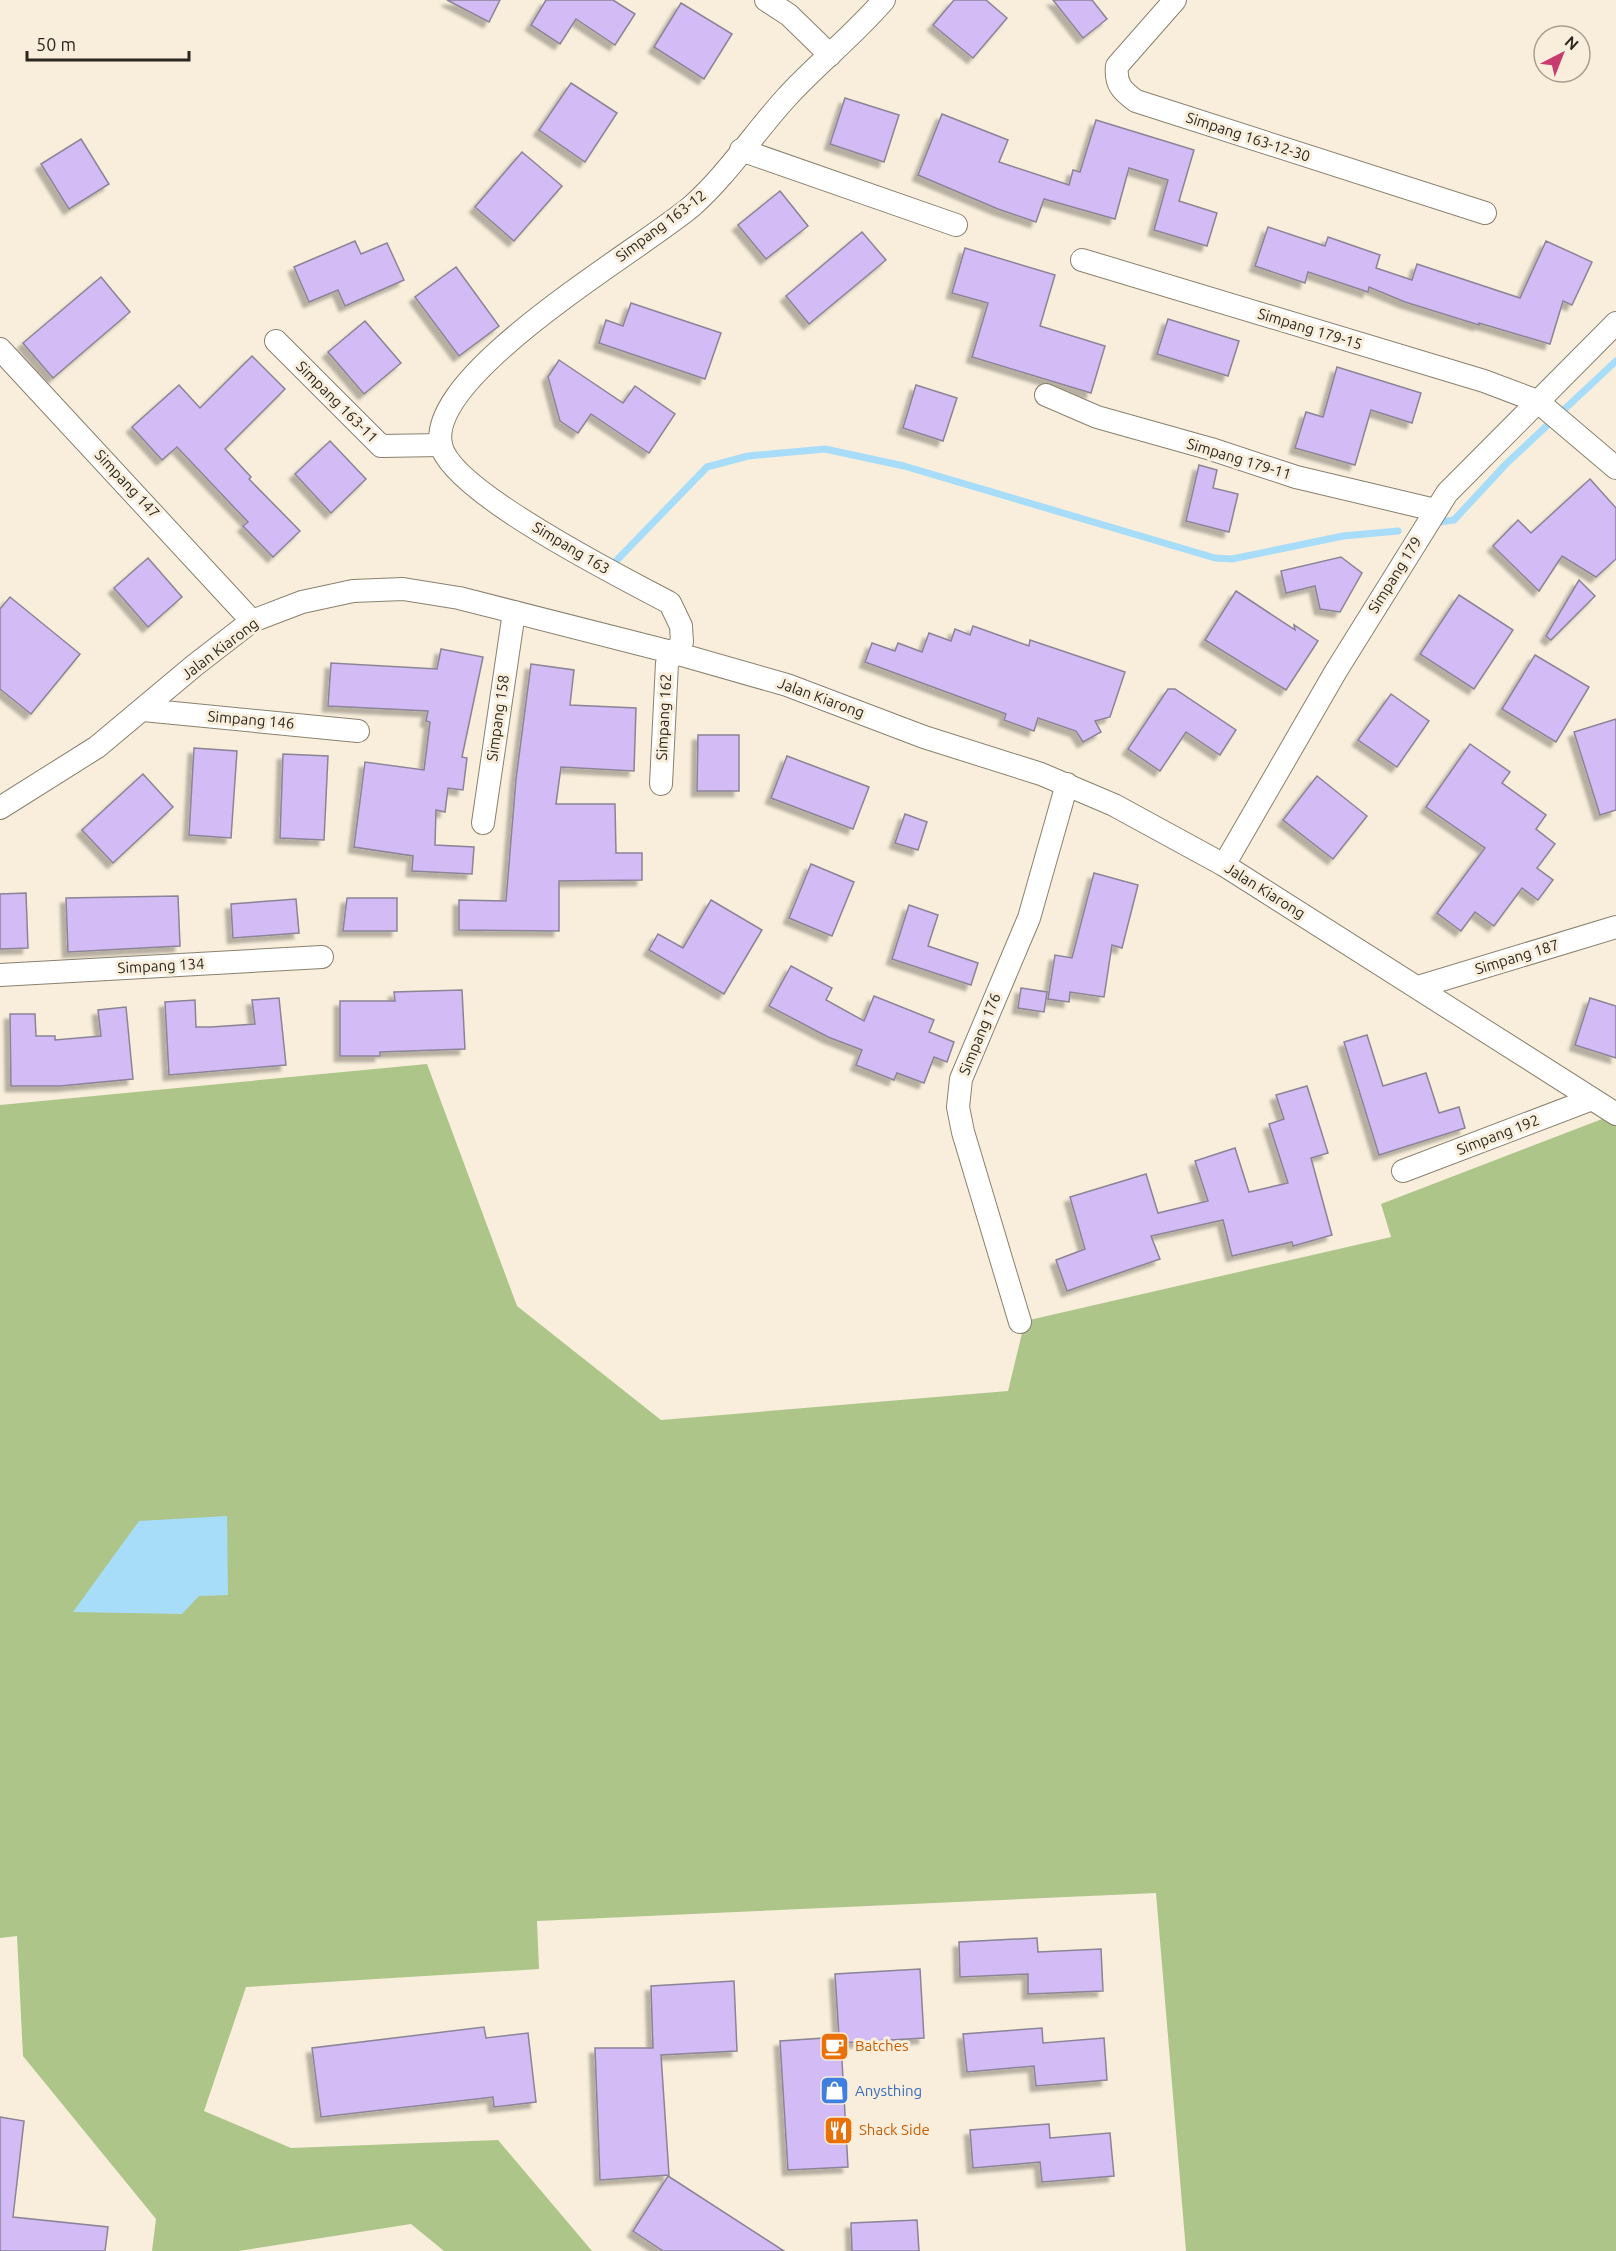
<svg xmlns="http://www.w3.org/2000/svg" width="1616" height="2251" font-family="Ubuntu,sans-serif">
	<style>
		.forest { fill: #adc589 }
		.water { fill: #a8ddfa }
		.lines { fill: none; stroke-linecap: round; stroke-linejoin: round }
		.stream { stroke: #a8ddfa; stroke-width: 7 }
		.building { fill: #d3bbf6; stroke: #8b8496; stroke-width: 1.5; filter: url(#shadow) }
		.minor-casing { stroke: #89806f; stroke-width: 24 }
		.minor { stroke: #fff; stroke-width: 22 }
		.labels { text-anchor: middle; stroke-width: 6; stroke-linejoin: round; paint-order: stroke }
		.street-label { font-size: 15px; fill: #2b2720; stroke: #f8eedb }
		.food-label { font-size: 15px; fill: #c56008; stroke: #f8eedb; text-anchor: start }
		.shop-label { font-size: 15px; fill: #366cbe; stroke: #f8eedb; text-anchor: start }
	</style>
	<defs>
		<filter id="shadow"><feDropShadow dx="-5.5" dy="5.5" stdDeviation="1.5" flood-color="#0004"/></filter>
	</defs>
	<rect width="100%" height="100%" fill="#f8eedb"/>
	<polygon class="forest" points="427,1064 517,1306 661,1420 1008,1391 1025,1321 1391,1237 1381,1204 1610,1116 1616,1121 1616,2251 1186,2251 1156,1893 537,1921 539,1969 246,1987 204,2111 291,2148 498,2140 592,2251 444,2251 411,2224 238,2251 152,2251 156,2219 23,2056 17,1936 0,1938 0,1105"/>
	<polygon class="water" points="227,1516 228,1595 199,1596 182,1614 73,1612 139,1521"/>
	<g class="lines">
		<g class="stream">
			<polyline points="1439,522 1454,520 1506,464 1616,361"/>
			<polyline points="616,561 707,467 748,456 825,449 904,466 1215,558 1232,559 1343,536 1398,531"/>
		</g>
	</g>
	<g class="building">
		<polygon points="447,0 500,0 489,22"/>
		<polygon points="546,0 613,0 635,14 615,45 576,19 560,44 531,25"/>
		<polygon points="954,0 986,0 1007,18 973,58 933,25"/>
		<polygon points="1053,0 1092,0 1107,19 1083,38"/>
		<polygon points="681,3 732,34 704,79 654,47"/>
		<polygon points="571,83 617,113 585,162 539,130"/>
		<polygon points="845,98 899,115 884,162 830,144"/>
		<polygon points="942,114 1008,140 999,162 1069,185 1073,170 1080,172 1096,120 1194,150 1179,201 1217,213 1207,246 1154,230 1168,180 1129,168 1115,219 1044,199 1036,222 998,209 918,175"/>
		<polygon points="81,139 109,184 69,209 41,164"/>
		<polygon points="522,152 562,186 514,241 475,207"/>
		<polygon points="780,191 808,226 766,259 738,225"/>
		<polygon points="1268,227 1325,246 1328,237 1380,255 1376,268 1412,280 1417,264 1520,298 1546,241 1592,262 1572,305 1563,301 1550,344 1479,323 1479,325 1405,302 1369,287 1368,292 1308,272 1305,283 1255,266"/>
		<polygon points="862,232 886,260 809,324 786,296"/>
		<polygon points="355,241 361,254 387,243 404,280 345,306 338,290 309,302 294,267"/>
		<polygon points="965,248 1055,275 1040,326 1105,346 1091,393 972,357 988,303 952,293"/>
		<polygon points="456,267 499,326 459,356 415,297"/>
		<polygon points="101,277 130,312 53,378 23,343"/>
		<polygon points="631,303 721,333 705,379 599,343 606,320 623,326"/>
		<polygon points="1168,319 1239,341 1228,376 1157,354"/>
		<polygon points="365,321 401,363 364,394 328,352"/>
		<polygon points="252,356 285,389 225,449 251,477 249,479 300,531 273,557 243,526 248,522 177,447 162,460 132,427 179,385 200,408"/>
		<polygon points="559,360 623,403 635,386 675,414 649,453 591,414 578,433 560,421 548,377"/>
		<polygon points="1337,367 1421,393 1412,423 1371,410 1355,465 1295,448 1306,412 1323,417"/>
		<polygon points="916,385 957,398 943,441 903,428"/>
		<polygon points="330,441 366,479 331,513 295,474"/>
		<polygon points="1199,465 1217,470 1213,488 1238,494 1229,532 1186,521"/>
		<polygon points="1590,479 1616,508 1616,559 1596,577 1562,556 1539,591 1493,546 1518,520 1531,533"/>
		<polygon points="1341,557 1362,573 1340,612 1320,609 1315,586 1286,593 1281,571"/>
		<polygon points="148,558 182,597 148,627 114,588"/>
		<polygon points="1579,580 1595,596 1551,640 1546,636"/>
		<polygon points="1236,591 1295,630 1294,625 1318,641 1286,690 1205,640"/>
		<polygon points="1459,595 1513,630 1474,689 1420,654"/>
		<polygon points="10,597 80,654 31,714 0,689 0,609"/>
		<polygon points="973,626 1029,646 1030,640 1125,672 1110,717 1095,721 1101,732 1083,742 1076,731 1038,718 1034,731 1004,720 1006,714 865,662 872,643 895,651 898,643 922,652 929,633 951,641 955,629 970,635"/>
		<polygon points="441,649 483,657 462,757 467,758 463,790 448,788 445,812 436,810 435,845 474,847 472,874 412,871 413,856 354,847 365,762 424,770 430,722 426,721 428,711 328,706 331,663 437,669"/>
		<polygon points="1535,655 1589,687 1556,742 1502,709"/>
		<polygon points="531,664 574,670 570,705 636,708 634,771 561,767 556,804 615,804 616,853 642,853 642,880 559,881 559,931 459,930 459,900 506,901 516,779"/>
		<polygon points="1168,689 1175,689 1236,730 1220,755 1186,732 1160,771 1128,749"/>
		<polygon points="1391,694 1429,721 1397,767 1358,740"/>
		<polygon points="1616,719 1616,810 1600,815 1574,732"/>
		<polygon points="698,735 739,735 739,791 697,791"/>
		<polygon points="1470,744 1510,772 1502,783 1546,815 1536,829 1555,844 1537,868 1553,880 1538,900 1522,888 1494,926 1475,912 1461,931 1437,913 1485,848 1426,807"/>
		<polygon points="194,748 237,751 231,838 189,835"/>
		<polygon points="283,754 328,756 324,840 280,838"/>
		<polygon points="787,756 869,787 853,829 771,798"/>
		<polygon points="143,774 173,807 113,863 82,830"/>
		<polygon points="1317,776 1367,816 1333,859 1283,820"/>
		<polygon points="905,814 927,822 918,850 895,843"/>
		<polygon points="811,864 854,882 832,936 789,918"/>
		<polygon points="1094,873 1138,885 1122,948 1112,945 1104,997 1070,992 1069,1002 1048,999 1055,955 1072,958"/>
		<polygon points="26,893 28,948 0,949 0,894"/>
		<polygon points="178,896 180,946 68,952 66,898"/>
		<polygon points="347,898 397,898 397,931 343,931"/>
		<polygon points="296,899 299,933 233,938 231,904"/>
		<polygon points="711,900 762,930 724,994 649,950 658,934 683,948"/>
		<polygon points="909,905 938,915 928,946 978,963 971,985 892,959"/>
		<polygon points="791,966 832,988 826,1000 864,1021 874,996 934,1020 929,1032 954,1042 947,1062 934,1057 924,1083 897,1073 894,1080 856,1065 862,1050 828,1037 769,1006"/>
		<polygon points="1021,988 1047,992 1044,1012 1018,1008"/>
		<polygon points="462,990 465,1049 380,1052 380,1056 340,1056 340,1001 395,1001 394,992"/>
		<polygon points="279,998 286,1065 169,1075 165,1002 195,1000 196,1027 211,1027 255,1024 252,1000"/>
		<polygon points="1590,998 1616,1006 1616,1058 1575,1045"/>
		<polygon points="126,1007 133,1079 60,1086 11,1086 10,1014 35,1014 36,1036 55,1036 55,1040 101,1036 98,1010"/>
		<polygon points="1367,1035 1383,1086 1426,1073 1439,1113 1459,1107 1465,1128 1379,1155 1344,1042"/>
		<polygon points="1307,1086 1328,1153 1311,1158 1332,1235 1293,1246 1292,1242 1232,1256 1223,1220 1151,1236 1160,1259 1067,1291 1056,1260 1085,1249 1070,1197 1146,1174 1158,1213 1208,1201 1195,1161 1235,1148 1249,1192 1288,1183 1269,1124 1284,1119 1276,1095"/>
		<polygon points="1037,1938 1038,1952 1101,1949 1103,1991 1028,1994 1028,1974 960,1977 959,1942"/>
		<polygon points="920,1969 924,2038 841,2043 848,2167 788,2170 780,2041 839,2037 835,1974"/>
		<polygon points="734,1981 737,2051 661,2055 669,2175 600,2180 595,2048 653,2048 651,1986"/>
		<polygon points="484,2027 486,2038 528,2033 536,2102 494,2107 493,2097 321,2117 312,2048"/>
		<polygon points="1042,2028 1043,2043 1104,2038 1107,2080 1036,2086 1034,2066 967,2072 963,2034"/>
		<polygon points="0,2117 24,2121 13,2217 108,2227 105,2251 0,2251"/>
		<polygon points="1049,2124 1050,2138 1110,2133 1114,2176 1042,2182 1040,2162 973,2168 970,2130"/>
		<polygon points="668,2176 784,2251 663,2251 633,2231"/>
		<polygon points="917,2220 919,2251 852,2251 851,2223"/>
	</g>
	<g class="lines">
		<defs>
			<g id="minor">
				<polyline points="766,0 789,15 830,55"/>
				<path d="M 1175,0 L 1117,66 C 1115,84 1122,91 1136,101 L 1485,213"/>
				<polyline points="741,150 956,225"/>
				<polyline points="1082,260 1484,381 1537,401 1616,468"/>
				<polyline points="276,341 381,446 441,445"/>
				<polyline points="0,349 252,621"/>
				<polyline points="1046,395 1097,417 1211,449 1296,477 1435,510"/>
				<polyline points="143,710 358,731"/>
				<path d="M 661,784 L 667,663 L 682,642 L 681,626 L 670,603 C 625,579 451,492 441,445 C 426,373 642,249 692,206 C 728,174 754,133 786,98 C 817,64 854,35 884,0"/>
				<polyline points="0,808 97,747 195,665 252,621 302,602 353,591 403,589 459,598 675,653 787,685 924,737 1041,774 1114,805 1224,865 1616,1114"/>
				<polyline points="483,823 514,612"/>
				<polyline points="1224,865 1336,671 1447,493 1616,323"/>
				<polyline points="0,975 322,957"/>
				<polyline points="1418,987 1616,927"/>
				<polyline points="1403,1171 1592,1099"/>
				<polyline points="1020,1322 963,1132 958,1107 961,1079 1029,918 1067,784"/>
			</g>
		</defs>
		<use href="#minor" class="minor-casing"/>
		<use href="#minor" class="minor"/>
	</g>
	<defs>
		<symbol id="cafe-square" viewBox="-11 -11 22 22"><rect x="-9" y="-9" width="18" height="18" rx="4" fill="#e8710a" stroke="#f8eedb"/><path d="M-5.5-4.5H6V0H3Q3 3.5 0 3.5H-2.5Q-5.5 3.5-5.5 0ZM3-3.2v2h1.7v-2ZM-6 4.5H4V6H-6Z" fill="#fff"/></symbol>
		<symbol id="shop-square" viewBox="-11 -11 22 22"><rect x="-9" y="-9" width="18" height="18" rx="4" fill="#3f7fe0" stroke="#f8eedb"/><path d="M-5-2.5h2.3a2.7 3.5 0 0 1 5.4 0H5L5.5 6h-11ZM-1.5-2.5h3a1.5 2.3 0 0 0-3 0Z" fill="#fff"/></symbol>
		<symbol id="restaurant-square" viewBox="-11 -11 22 22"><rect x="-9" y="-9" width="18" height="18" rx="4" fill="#e8710a" stroke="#f8eedb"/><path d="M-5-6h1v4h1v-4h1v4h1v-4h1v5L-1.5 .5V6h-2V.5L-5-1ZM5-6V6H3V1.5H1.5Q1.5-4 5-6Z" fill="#fff"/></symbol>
	</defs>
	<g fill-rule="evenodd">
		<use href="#cafe-square" x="818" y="2030" width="33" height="33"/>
		<use href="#shop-square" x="818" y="2074" width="33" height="33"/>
		<use href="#restaurant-square" x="822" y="2114" width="33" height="33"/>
	</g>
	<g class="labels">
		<g class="street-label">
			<text transform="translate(1248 137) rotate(18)" y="5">Simpang 163-12-30</text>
			<text transform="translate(661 226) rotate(-37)" y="5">Simpang 163-12</text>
			<text transform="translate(1310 329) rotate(17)" y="5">Simpang 179-15</text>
			<text transform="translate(337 402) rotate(45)" y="5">Simpang 163-11</text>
			<text transform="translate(1239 459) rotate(17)" y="5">Simpang 179-11</text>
			<text transform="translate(127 484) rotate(47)" y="5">Simpang 147</text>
			<text transform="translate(571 548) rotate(31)" y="5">Simpang 163</text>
			<text transform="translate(1395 575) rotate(-58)" y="5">Simpang 179</text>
			<text transform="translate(220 649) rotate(-37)" y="5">Jalan Kiarong</text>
			<text transform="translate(821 698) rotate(20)" y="5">Jalan Kiarong</text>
			<text transform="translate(664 717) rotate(-87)" y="5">Simpang 162</text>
			<text transform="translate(498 718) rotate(-82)" y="5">Simpang 158</text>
			<text transform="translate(251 720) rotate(5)" y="5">Simpang 146</text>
			<text transform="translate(1265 891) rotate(32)" y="5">Jalan Kiarong</text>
			<text transform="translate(1517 957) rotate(-17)" y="5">Simpang 187</text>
			<text transform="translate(161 966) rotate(-3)" y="5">Simpang 134</text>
			<text transform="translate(980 1034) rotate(-68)" y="5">Simpang 176</text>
			<text transform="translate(1498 1135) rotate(-21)" y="5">Simpang 192</text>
		</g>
		<g class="food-label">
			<text x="855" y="2051">Batches</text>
			<text x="859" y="2135">Shack Side</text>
		</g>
		<g class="shop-label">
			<text x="855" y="2096">Anysthing</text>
		</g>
	</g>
	<g transform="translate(1562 54) rotate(42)"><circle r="28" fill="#f8eedb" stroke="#a69e90" stroke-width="1.5"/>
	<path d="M0-4.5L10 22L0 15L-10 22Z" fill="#c73b6e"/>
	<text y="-9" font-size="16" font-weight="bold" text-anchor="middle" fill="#2b2720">N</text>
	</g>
	<path d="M27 51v9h162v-9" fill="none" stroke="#2b2720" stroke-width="3"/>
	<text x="36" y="51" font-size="18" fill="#2b2720" stroke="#f8eedb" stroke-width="4.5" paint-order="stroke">50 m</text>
</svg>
